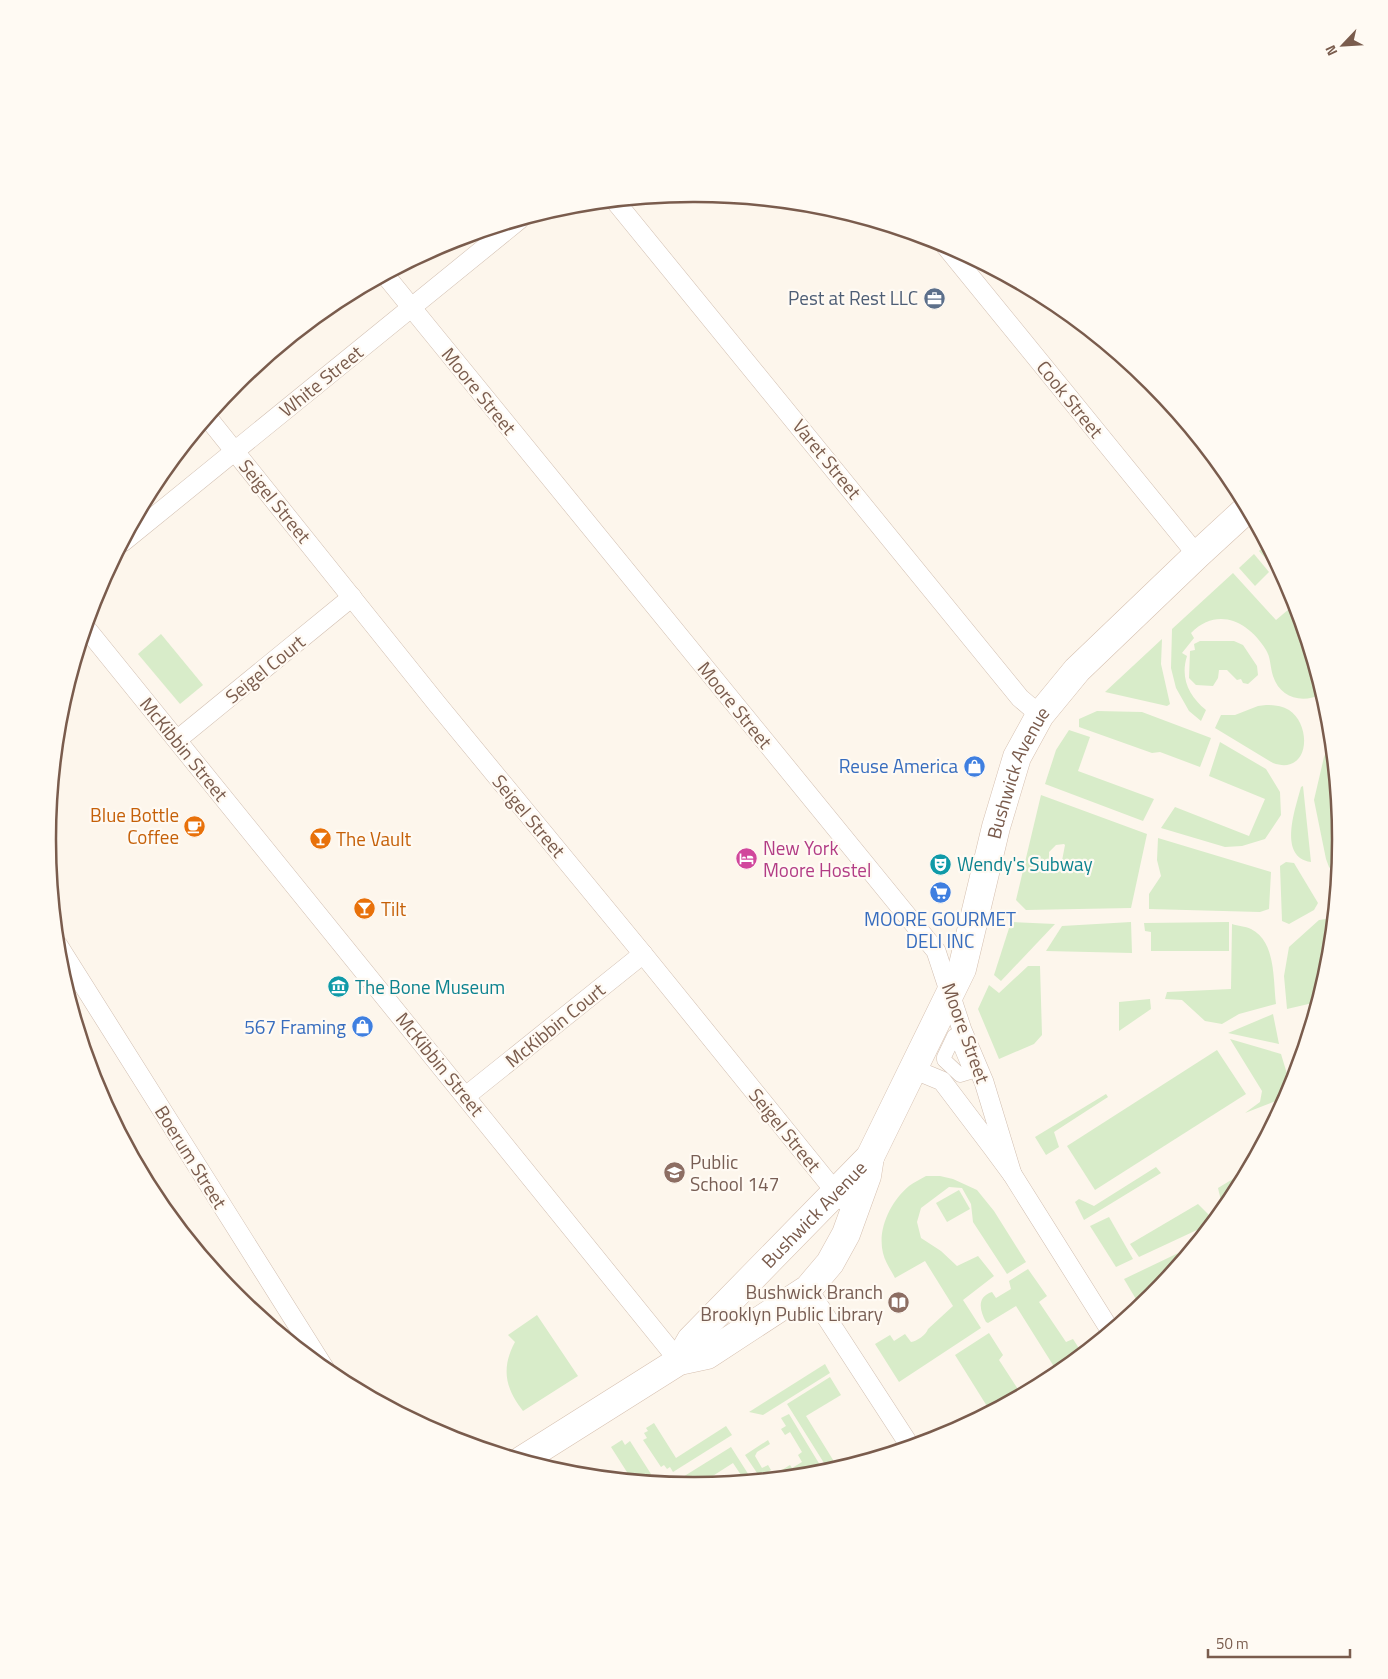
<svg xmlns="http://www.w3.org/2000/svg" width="1388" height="1679" font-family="'Titillium Web',sans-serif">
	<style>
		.green { fill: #d8ecc9; fill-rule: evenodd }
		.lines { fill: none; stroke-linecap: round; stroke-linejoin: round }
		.pedestrian-casing { stroke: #d1beb0; stroke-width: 15 }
		.minor-casing { stroke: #d1beb0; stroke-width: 20 }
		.secondary-casing { stroke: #d6c0b0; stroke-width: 29 }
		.pedestrian { stroke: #fff; stroke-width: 14 }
		.minor { stroke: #fff; stroke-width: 19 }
		.secondary { stroke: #fff; stroke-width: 28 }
		.labels { text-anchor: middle; stroke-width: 4.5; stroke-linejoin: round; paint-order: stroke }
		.service-label { font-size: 19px; fill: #4e5e75; stroke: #fffaf3; text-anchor: end }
		.street-label { font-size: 19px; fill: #7a5c4d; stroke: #fffaf3 }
		.shop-label { font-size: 19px; fill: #366cbe; stroke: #fffaf3; text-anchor: end }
		.food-label { font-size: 19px; fill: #c56008; stroke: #fffaf3; text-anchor: start }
		.hotel-label { font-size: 19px; fill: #b23c85; stroke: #fffaf3; text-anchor: start }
		.culture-label { font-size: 19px; fill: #0d838f; stroke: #fffaf3; text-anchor: start }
		.education-label { font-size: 19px; fill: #785e54; stroke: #fffaf3; text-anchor: start }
		.rim { fill: none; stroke: #7a5c4d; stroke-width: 2.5 }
	</style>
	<rect width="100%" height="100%" fill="#fdf6ec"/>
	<g class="green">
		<polygon points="1266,544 1277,566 1274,568 1259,551"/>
		<polygon points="1254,554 1269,572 1255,586 1239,568"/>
		<path d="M 1233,573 L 1276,620 L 1295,604 L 1322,694 C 1302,704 1280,698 1273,676 C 1270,667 1271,658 1266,650 C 1249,622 1218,606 1191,633 L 1194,638 L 1182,653 L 1187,656 C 1180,678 1189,696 1206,710 L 1201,721 L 1189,711 L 1176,688 L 1171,668 L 1172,629 Z"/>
		<polygon points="161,634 203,685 180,704 138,654"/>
		<polygon points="1162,639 1161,664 1170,704 1167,706 1105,692"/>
		<polygon points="1200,641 1234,641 1243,645 1257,666 1258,675 1248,684 1243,683 1241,679 1237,680 1227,670 1219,670 1218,678 1213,686 1196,685 1189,678 1190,651 1195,650 1194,644"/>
		<path d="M 1266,705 C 1274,705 1282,706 1289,710 C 1313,726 1309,776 1273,763 L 1215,728 L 1221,715 L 1235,715 L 1258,706 Z"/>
		<polygon points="1097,711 1142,712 1211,738 1200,767 1160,752 1152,753 1079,727 1079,719"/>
		<polygon points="1069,730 1090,737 1078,771 1154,799 1143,821 1045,784 1056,750"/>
		<polygon points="1331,740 1333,759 1331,763 1333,766 1340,840 1337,875 1329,867 1326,859 1314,800 1324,757"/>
		<polygon points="1220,742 1266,769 1280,792 1281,815 1265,839 1242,846 1225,847 1161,828 1175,807 1249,836 1265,799 1209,776"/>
		<path d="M 1303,786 L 1311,862 C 1277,857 1296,807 1301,787 Z"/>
		<path d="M 1041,795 L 1147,834 L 1131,908 L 1026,910 L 1016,900 ZM 1064,844 L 1065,845 L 1060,871 C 1050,868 1049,862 1049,852 L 1056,845 Z"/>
		<polygon points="1158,838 1271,872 1269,909 1260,912 1149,909 1149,894 1161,876 1157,860"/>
		<polygon points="1286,862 1294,863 1318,903 1314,910 1289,924 1282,921 1280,866"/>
		<polygon points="1333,918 1329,957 1321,962 1321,990 1317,996 1317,1002 1287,1009 1284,976 1289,947 1319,920"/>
		<polygon points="1011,922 1055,924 1001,981 994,975"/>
		<polygon points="1131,922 1132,953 1046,951 1062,926"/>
		<polygon points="1229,922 1229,951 1151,951 1151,932 1145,931 1144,923"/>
		<path d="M 1232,924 C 1238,926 1245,926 1251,929 C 1276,941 1273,980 1276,1004 L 1239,1014 L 1222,1024 L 1205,1021 L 1182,1000 L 1165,999 L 1167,992 L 1231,989 Z"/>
		<polygon points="1028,966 1040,966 1042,1035 1034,1044 999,1059 978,1009 989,985 999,993"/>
		<polygon points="1150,999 1151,1009 1119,1031 1119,1002"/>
		<polygon points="1273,1014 1279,1044 1228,1033"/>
		<polygon points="1230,1039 1281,1054 1291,1087 1286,1097 1245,1113 1260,1102 1262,1091"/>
		<polygon points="1217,1050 1246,1094 1095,1190 1067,1146"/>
		<polygon points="1106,1094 1108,1097 1054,1132 1059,1147 1046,1155 1035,1137"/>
		<polygon points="1156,1167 1161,1173 1084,1220 1075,1202 1079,1199 1094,1206"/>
		<polygon points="1246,1171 1231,1199 1223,1209 1218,1188"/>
		<path d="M 926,1176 L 940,1176 L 953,1179 L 977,1190 L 994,1211 L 1026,1262 L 1007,1274 L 973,1222 L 971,1204 L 962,1188 L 949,1187 L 921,1208 L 917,1222 L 921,1238 L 941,1251 L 957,1266 L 978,1256 L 994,1276 L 963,1300 L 981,1328 L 899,1382 L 875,1344 L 890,1335 L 894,1341 L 905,1334 L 911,1342 C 917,1341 926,1335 928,1329 L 953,1306 L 925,1261 L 895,1278 C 891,1270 885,1262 883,1253 C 877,1229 891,1201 909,1186 C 914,1182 921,1179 926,1176 Z"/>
		<polygon points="959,1190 970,1209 947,1222 936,1203"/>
		<polygon points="1198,1204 1214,1220 1212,1223 1139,1257 1130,1244"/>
		<polygon points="1109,1217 1133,1259 1116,1267 1090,1226"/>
		<polygon points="1193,1246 1151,1297 1140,1306 1124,1279"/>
		<path d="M 1028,1269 L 1047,1296 L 1039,1302 L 1066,1342 L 1073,1339 L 1082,1353 L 1058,1373 L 1016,1306 L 988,1323 L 986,1322 C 980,1311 976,1297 992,1292 L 996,1298 L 1011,1289 L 1009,1281 Z"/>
		<path d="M 537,1315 L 578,1376 L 523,1411 C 505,1388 501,1368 515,1342 L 508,1335 Z"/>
		<polygon points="989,1333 1003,1355 999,1360 1021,1394 990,1411 955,1355"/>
		<polygon points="825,1364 830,1373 763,1415 749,1412"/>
		<polygon points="830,1377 841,1395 806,1416 838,1468 829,1471 787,1404"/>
		<polygon points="789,1414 823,1470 815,1474 791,1476 788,1472 784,1474 782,1470 790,1465 792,1468 802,1462 798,1455 802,1452 790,1432 785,1435 781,1429 786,1426 781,1418"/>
		<polygon points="654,1423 676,1458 726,1426 732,1435 673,1472 670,1467 667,1469 664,1465 661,1467 643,1440 647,1438 644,1433 648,1431 646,1428"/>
		<polygon points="622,1440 625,1445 630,1441 651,1474 645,1478 646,1481 632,1480 611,1447"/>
		<polygon points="768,1440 770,1444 757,1452 755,1456 762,1468 768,1465 771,1470 765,1474 767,1479 761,1479 745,1455"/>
		<polygon points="731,1447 752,1480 745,1481 733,1463 697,1486 681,1485 678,1480"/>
	</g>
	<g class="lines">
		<defs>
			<polygon id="pedestrian" points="956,1035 970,1069 970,1072 960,1075 944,1060 944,1057 954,1036"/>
			<g id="minor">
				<polyline points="615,201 1020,698 1040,715"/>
				<polyline points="943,243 1197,555"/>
				<polyline points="385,275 936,951 962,1030 984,1082 1012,1174"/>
				<polyline points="208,418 438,705 643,954 842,1200"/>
				<polyline points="123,542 519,220"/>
				<polyline points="86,628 679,1361"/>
				<polyline points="177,740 352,597"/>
				<polyline points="58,945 325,1369"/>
				<polyline points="913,1069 942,1081 992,1147 1012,1174 1110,1330"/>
				<polyline points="466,1096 643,954"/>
				<polyline points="808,1289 910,1446"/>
			</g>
			<g id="secondary">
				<path id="s1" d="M 679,1361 L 691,1340 L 870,1157 L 962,969 L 996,827 L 1017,757 L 1040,715 L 1077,670 L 1197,555 L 1247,509"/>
				<polyline points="522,1460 679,1361 707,1355 808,1289 830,1263 846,1234 867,1176 870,1157"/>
			</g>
		</defs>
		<use href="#pedestrian" class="pedestrian-casing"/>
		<use href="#minor" class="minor-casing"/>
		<use href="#secondary" class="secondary-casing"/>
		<use href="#pedestrian" class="pedestrian"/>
		<use href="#minor" class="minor"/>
		<use href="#secondary" class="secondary"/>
	</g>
	<defs>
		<symbol id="office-disc" viewBox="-11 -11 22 22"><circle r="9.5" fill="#5c6f8a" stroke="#fffaf3"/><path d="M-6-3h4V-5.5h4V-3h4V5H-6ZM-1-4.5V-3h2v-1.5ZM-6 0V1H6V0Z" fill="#fff"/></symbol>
		<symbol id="shop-disc" viewBox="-11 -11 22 22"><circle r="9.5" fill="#3f7fe0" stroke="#fffaf3"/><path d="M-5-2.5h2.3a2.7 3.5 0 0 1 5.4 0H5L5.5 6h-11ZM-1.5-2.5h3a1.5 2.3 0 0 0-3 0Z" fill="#fff"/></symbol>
		<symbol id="cafe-disc" viewBox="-11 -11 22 22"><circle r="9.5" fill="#e8710a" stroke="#fffaf3"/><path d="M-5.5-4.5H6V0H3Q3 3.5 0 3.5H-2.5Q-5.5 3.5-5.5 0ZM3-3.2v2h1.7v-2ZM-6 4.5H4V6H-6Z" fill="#fff"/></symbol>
		<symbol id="bar-disc" viewBox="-11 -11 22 22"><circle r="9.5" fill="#e8710a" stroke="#fffaf3"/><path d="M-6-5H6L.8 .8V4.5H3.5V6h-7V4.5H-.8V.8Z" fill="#fff"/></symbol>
		<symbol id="hotel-disc" viewBox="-11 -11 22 22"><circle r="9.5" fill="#d1479c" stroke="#fffaf3"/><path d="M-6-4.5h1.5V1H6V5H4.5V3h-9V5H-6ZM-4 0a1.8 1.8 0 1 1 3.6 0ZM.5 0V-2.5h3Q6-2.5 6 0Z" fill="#fff"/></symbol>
		<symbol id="theatre-disc" viewBox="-11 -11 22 22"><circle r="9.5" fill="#0f9aa8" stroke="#fffaf3"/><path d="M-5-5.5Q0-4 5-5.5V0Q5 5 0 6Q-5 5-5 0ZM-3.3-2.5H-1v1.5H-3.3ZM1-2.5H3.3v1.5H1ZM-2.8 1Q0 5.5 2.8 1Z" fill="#fff"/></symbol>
		<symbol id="supermarket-disc" viewBox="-11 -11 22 22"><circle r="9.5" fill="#3f7fe0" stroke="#fffaf3"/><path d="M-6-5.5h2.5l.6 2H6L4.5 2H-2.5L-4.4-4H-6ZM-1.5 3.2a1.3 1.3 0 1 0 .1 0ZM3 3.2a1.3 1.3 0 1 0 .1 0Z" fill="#fff"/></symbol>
		<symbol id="museum-disc" viewBox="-11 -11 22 22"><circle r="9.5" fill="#0f9aa8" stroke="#fffaf3"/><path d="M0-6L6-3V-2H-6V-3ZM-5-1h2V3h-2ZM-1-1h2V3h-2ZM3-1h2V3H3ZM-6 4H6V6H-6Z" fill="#fff"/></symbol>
		<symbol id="school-disc" viewBox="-11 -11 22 22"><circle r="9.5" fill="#8d6e63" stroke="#fffaf3"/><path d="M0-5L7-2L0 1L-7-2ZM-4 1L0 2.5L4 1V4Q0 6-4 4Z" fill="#fff"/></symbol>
		<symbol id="library-disc" viewBox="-11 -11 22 22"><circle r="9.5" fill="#8d6e63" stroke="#fffaf3"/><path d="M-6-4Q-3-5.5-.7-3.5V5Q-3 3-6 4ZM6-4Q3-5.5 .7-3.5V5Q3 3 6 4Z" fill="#fff"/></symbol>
	</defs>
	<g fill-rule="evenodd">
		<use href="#office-disc" x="922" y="286" width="25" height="25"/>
		<use href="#shop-disc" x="962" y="754" width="25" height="25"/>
		<use href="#cafe-disc" x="182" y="814" width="25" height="25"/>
		<use href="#bar-disc" x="308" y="826" width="25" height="25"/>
		<use href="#hotel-disc" x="734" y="846" width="25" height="25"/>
		<use href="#theatre-disc" x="928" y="852" width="25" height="25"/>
		<use href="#supermarket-disc" x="928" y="880" width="25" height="25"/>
		<use href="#bar-disc" x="352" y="896" width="25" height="25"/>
		<use href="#museum-disc" x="326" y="974" width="25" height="25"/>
		<use href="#shop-disc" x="350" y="1014" width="25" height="25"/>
		<use href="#school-disc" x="662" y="1160" width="25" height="25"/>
		<use href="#library-disc" x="886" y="1290" width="25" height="25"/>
	</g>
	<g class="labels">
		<g class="service-label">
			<text x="918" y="305">Pest at Rest LLC</text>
		</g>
		<g class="street-label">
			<text transform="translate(321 381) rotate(-39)" y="7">White Street</text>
			<text transform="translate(479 391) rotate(51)" y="7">Moore Street</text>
			<text transform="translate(1070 399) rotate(51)" y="7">Cook Street</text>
			<text transform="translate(827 459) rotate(51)" y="7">Varet Street</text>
			<text transform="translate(275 501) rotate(51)" y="7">Seigel Street</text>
			<text transform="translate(265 669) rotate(-39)" y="7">Seigel Court</text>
			<text transform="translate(735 705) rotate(51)" y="7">Moore Street</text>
			<text transform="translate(184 749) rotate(51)" y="7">McKibbin Street</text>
			<text dy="7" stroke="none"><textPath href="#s1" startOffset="694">Bushwick Avenue</textPath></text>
			<text transform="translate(529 816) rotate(50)" y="7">Seigel Street</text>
			<text transform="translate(555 1025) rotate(-39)" y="7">McKibbin Court</text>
			<text transform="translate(966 1033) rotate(70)" y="7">Moore Street</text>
			<text transform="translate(440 1064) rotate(51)" y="7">McKibbin Street</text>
			<text transform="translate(785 1130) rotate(51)" y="7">Seigel Street</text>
			<text transform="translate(191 1157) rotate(58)" y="7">Boerum Street</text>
			<text dy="7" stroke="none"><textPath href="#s1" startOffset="200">Bushwick Avenue</textPath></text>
		</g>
		<g class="shop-label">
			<text x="958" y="773">Reuse America</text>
			<text x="940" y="926" text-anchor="middle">MOORE GOURMET<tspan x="940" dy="22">DELI INC</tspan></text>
			<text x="346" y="1034">567 Framing</text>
		</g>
		<g class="food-label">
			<text x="179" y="822" text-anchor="end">Blue Bottle<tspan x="179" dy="22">Coffee</tspan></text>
			<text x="336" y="846">The Vault</text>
			<text x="381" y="916">Tilt</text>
		</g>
		<g class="hotel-label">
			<text x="763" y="855">New York<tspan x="763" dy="22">Moore Hostel</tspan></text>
		</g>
		<g class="culture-label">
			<text x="957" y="871">Wendy's Subway</text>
			<text x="355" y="994">The Bone Museum</text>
		</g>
		<g class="education-label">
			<text x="690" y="1169">Public<tspan x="690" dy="22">School 147</tspan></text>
			<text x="883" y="1299" text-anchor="end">Bushwick Branch<tspan x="883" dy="22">Brooklyn Public Library</tspan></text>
		</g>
	</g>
	<path d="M0 0H1388V1679H0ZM693 202H695A637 637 0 0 1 1332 839V840A637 637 0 0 1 695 1477H693A637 637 0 0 1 56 840V839A637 637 0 0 1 693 202Z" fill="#fffaf3" fill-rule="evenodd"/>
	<path class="rim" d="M693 202H695A637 637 0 0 1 1332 839V840A637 637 0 0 1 695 1477H693A637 637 0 0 1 56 840V839A637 637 0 0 1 693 202Z"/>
	<g transform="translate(1343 45) rotate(245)" stroke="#fffaf3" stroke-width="4" paint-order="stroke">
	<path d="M0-4L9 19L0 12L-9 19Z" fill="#7a5c4d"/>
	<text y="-8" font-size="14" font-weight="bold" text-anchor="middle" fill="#7a5c4d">N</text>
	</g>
	<path d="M1208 1649v8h142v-8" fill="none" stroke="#7a5c4d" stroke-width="2.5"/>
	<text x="1216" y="1649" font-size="15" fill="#7a5c4d" stroke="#fffaf3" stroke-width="4" paint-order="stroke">50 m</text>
</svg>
